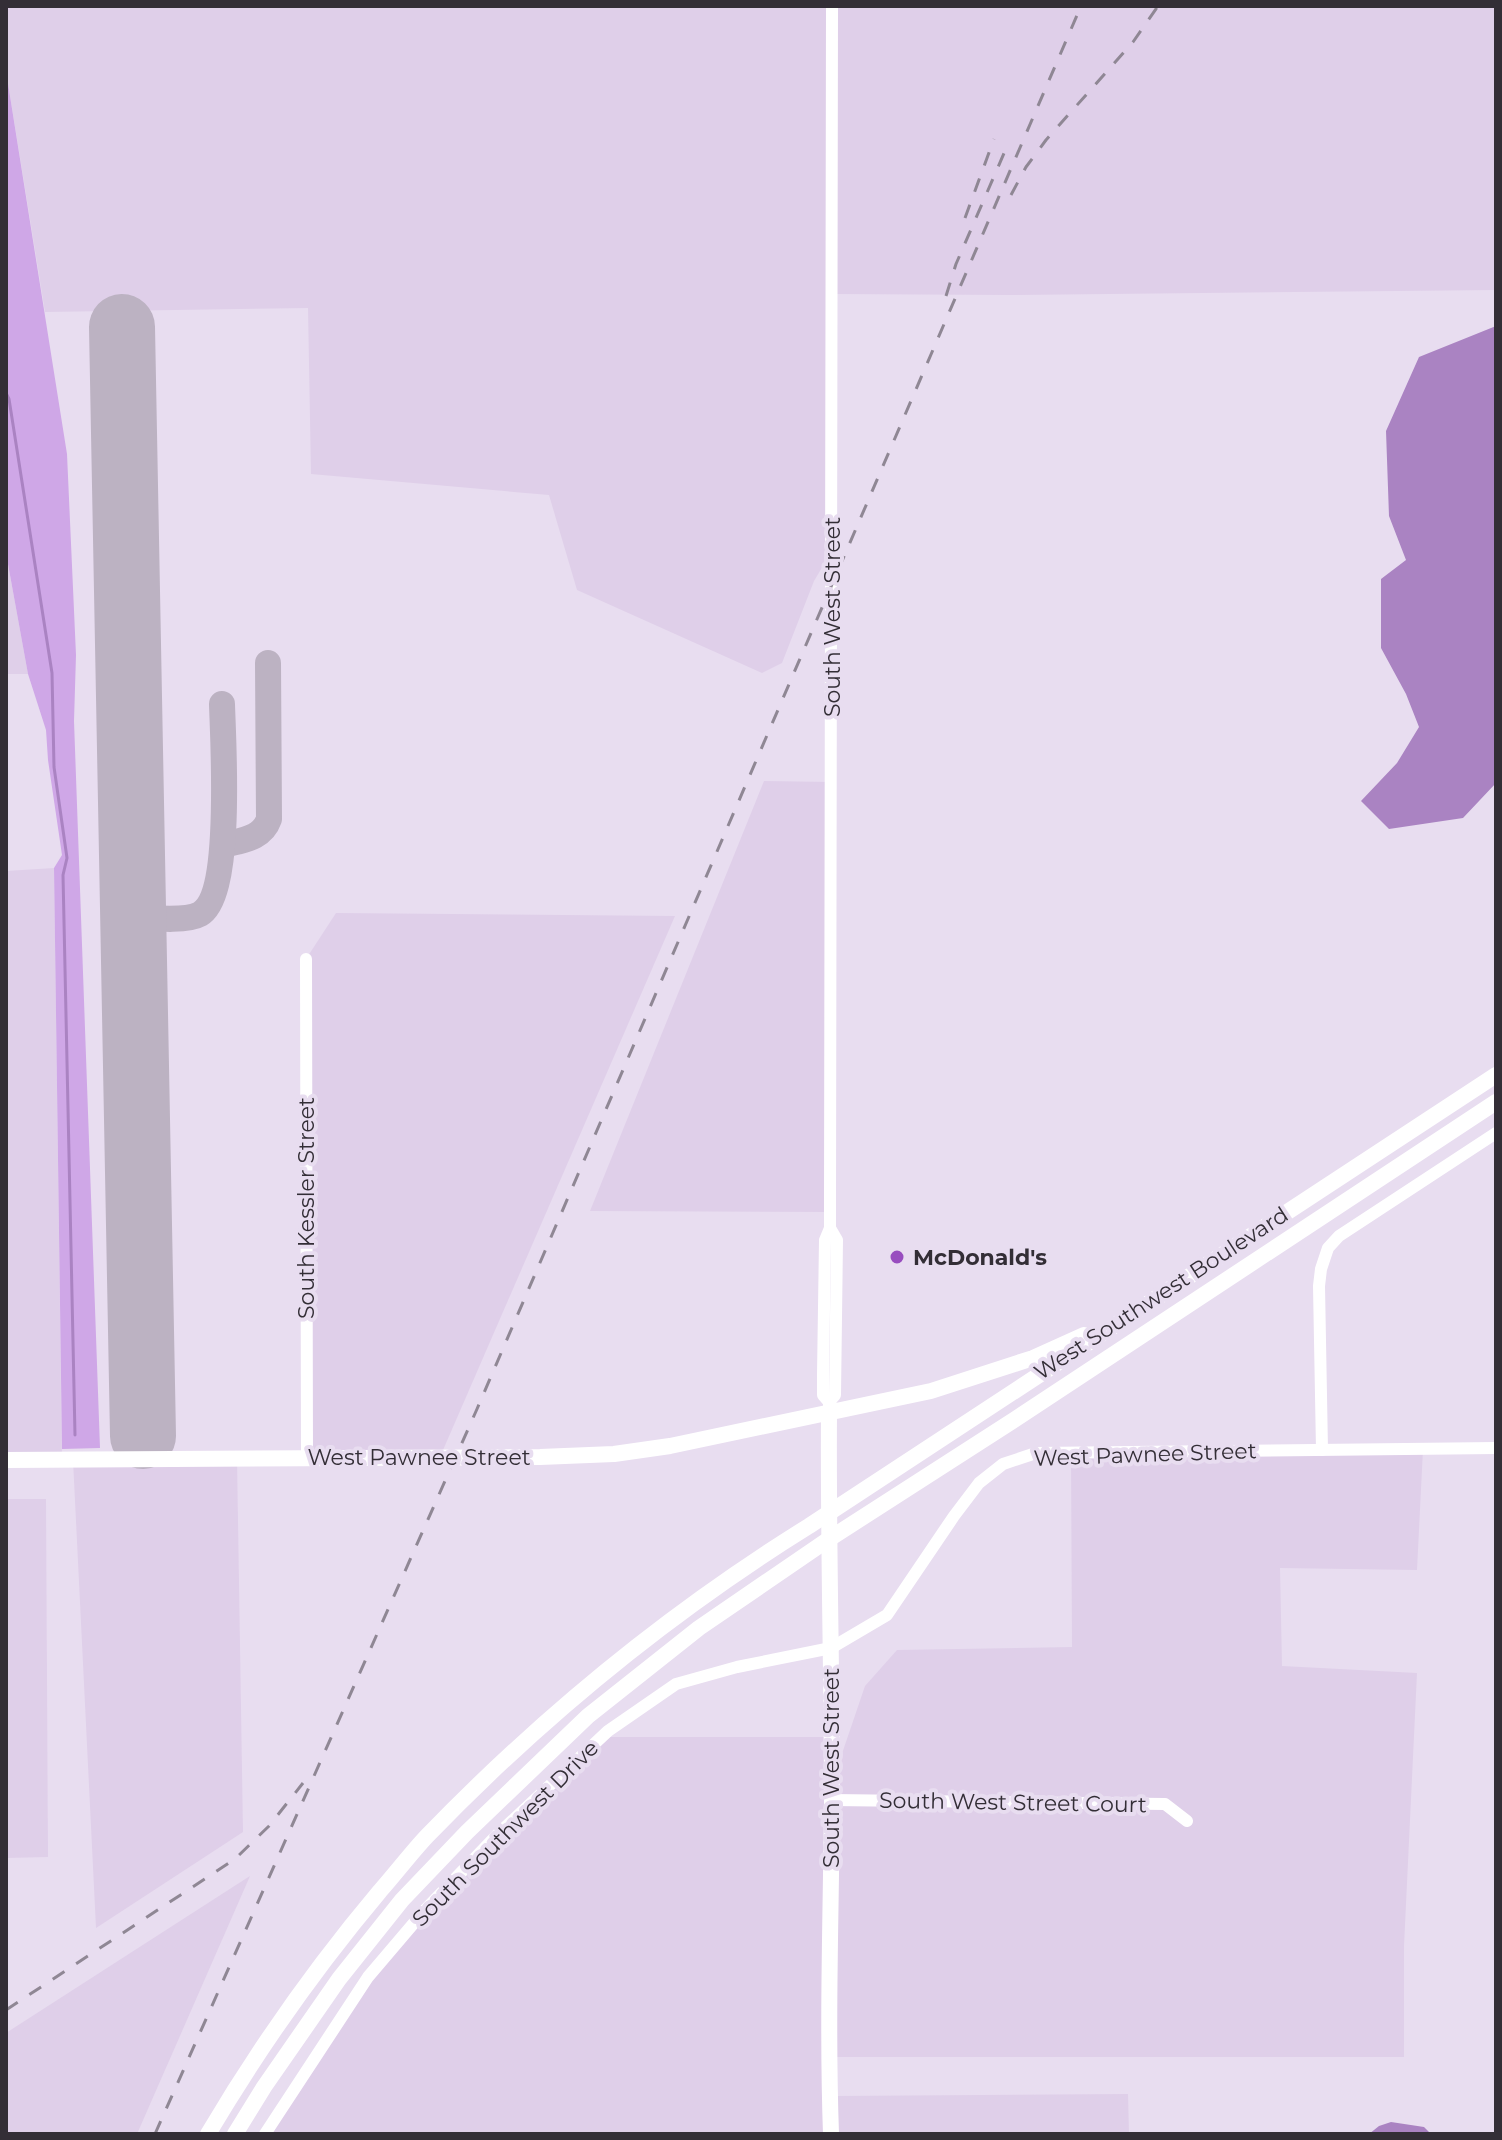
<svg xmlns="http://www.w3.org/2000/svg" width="1502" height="2140" font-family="Montserrat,sans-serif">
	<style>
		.built { fill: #dfcfe9 }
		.green { fill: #cfa7e7 }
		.water { fill: #aa83c2 }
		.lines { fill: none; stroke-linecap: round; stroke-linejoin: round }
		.stream { stroke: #aa83c2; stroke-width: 3 }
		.taxiway { stroke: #bcb2c2; stroke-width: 26 }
		.runway { stroke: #bcb2c2; stroke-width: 66 }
		.minor { stroke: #fff; stroke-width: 12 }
		.major { stroke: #fff; stroke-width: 16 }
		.rail { stroke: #8f8794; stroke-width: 3; stroke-dasharray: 14 14; stroke-linecap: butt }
		.poi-dot { fill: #984dbf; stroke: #e8ddf0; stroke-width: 3 }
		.labels { text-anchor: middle; stroke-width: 8; stroke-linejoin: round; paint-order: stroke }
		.street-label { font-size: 22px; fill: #332e36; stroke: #e8ddf0 }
		.poi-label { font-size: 22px; font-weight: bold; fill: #332e36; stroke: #e8ddf0; text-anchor: start }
	</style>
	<rect width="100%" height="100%" fill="#e8ddf0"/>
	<g class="built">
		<polygon points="6,6 1496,6 1496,290 1009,295 833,294 833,549 814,581 782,663 762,673 577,590 549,495 311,474 308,308 45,312 6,71"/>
		<polygon points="6,553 28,674 6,674"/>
		<polygon points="764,781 832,782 830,1212 590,1211"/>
		<polygon points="54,868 62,1460 6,1460 6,871"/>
		<polygon points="336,913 675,916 440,1457 307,1458 306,959"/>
		<polygon points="1423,1449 1417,1570 1280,1568 1282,1666 1417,1673 1404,1946 1404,2057 834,2057 834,2096 1128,2094 1129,2134 265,2134 368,1977 422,1915 601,1737 831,1737 832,1783 865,1686 897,1650 1072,1647 1071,1452"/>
		<polygon points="237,1458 243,1832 96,1928 73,1460"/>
		<polygon points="6,1499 46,1499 48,1857 6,1858"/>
		<polygon points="250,1876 137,2134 6,2134 6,2033"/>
	</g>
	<polygon class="green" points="6,71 67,454 76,655 74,721 100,1448 62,1449 54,868 62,855 48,760 46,730 28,674 6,553"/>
	<g class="water">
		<polygon points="1496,326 1496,783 1463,818 1389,829 1361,801 1397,763 1419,727 1406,694 1381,648 1381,579 1406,560 1389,516 1386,431 1419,357"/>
		<polygon points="1391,2122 1424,2127 1431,2134 1369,2134 1379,2126"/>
	</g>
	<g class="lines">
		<polyline class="stream" points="6,393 9,399 52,673 54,767 67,858 63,875 75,1435"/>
		<g class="taxiway">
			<path d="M 224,845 C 242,840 262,839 269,819 L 268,663"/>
			<path d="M 133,917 C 150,918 186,922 200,914 C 233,895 223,742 222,704"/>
		</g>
		<polyline class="runway" points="122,327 143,1436"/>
		<g class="minor">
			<polyline points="306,959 307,1458"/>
			<polyline points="829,1402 835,1395 837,1240 830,1228"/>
			<polyline points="829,1413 829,1402 823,1395 823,1375 825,1240 830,1228 830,1201 832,6"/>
			<polyline points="1322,1450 1319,1286 1321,1269 1328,1248 1339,1236 1496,1133"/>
			<polyline points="832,1800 1165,1804 1187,1821"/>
			<polyline points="265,2134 368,1977 425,1910 498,1834 608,1731 676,1684 737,1667 831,1648 887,1615 954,1516 979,1483 1003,1464 1036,1453 1496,1448"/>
		</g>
		<g class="major">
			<path d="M 829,1413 C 828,1542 832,1671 832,1801 C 831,1912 827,2023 831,2134"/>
			<polyline points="6,1460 540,1457 614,1454 670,1446 931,1391 1033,1358 1084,1335"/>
			<path d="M 208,2134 C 259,2048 316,1967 380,1891 C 396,1873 411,1853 427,1836 C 542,1717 669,1613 809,1526 L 1496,1075"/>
			<polyline points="235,2134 264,2087 339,1979 402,1900 467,1832 588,1716 699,1628 829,1539 1014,1420 1496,1102"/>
		</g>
		<g class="rail">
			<polyline points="1011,195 1026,167 1046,140 1133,42 1158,6"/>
			<polyline points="965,218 994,139"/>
			<polyline points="946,296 956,264 1005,151"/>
			<polyline points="6,2010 235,1859 269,1826 303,1783"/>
			<polyline points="155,2134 477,1409 1081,6"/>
		</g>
	</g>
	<circle class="poi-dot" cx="897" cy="1257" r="8"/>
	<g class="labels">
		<g class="street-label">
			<text transform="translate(832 617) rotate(-90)" y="8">South West Street</text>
			<text transform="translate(306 1208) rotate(-90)" y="8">South Kessler Street</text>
			<text transform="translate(1161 1293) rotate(-33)" y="8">West Southwest Boulevard</text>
			<text transform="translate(1145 1454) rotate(-2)" y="8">West Pawnee Street</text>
			<text x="419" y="1465">West Pawnee Street</text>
			<text transform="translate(831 1768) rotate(-90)" y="8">South West Street</text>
			<text transform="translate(1013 1802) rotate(1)" y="8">South West Street Court</text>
			<text transform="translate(505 1833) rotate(-45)" y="8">South Southwest Drive</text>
		</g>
		<g class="poi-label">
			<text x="913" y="1265">McDonald's</text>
		</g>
	</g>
	<rect width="1502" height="2140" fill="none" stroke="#332e36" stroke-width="16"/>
</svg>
